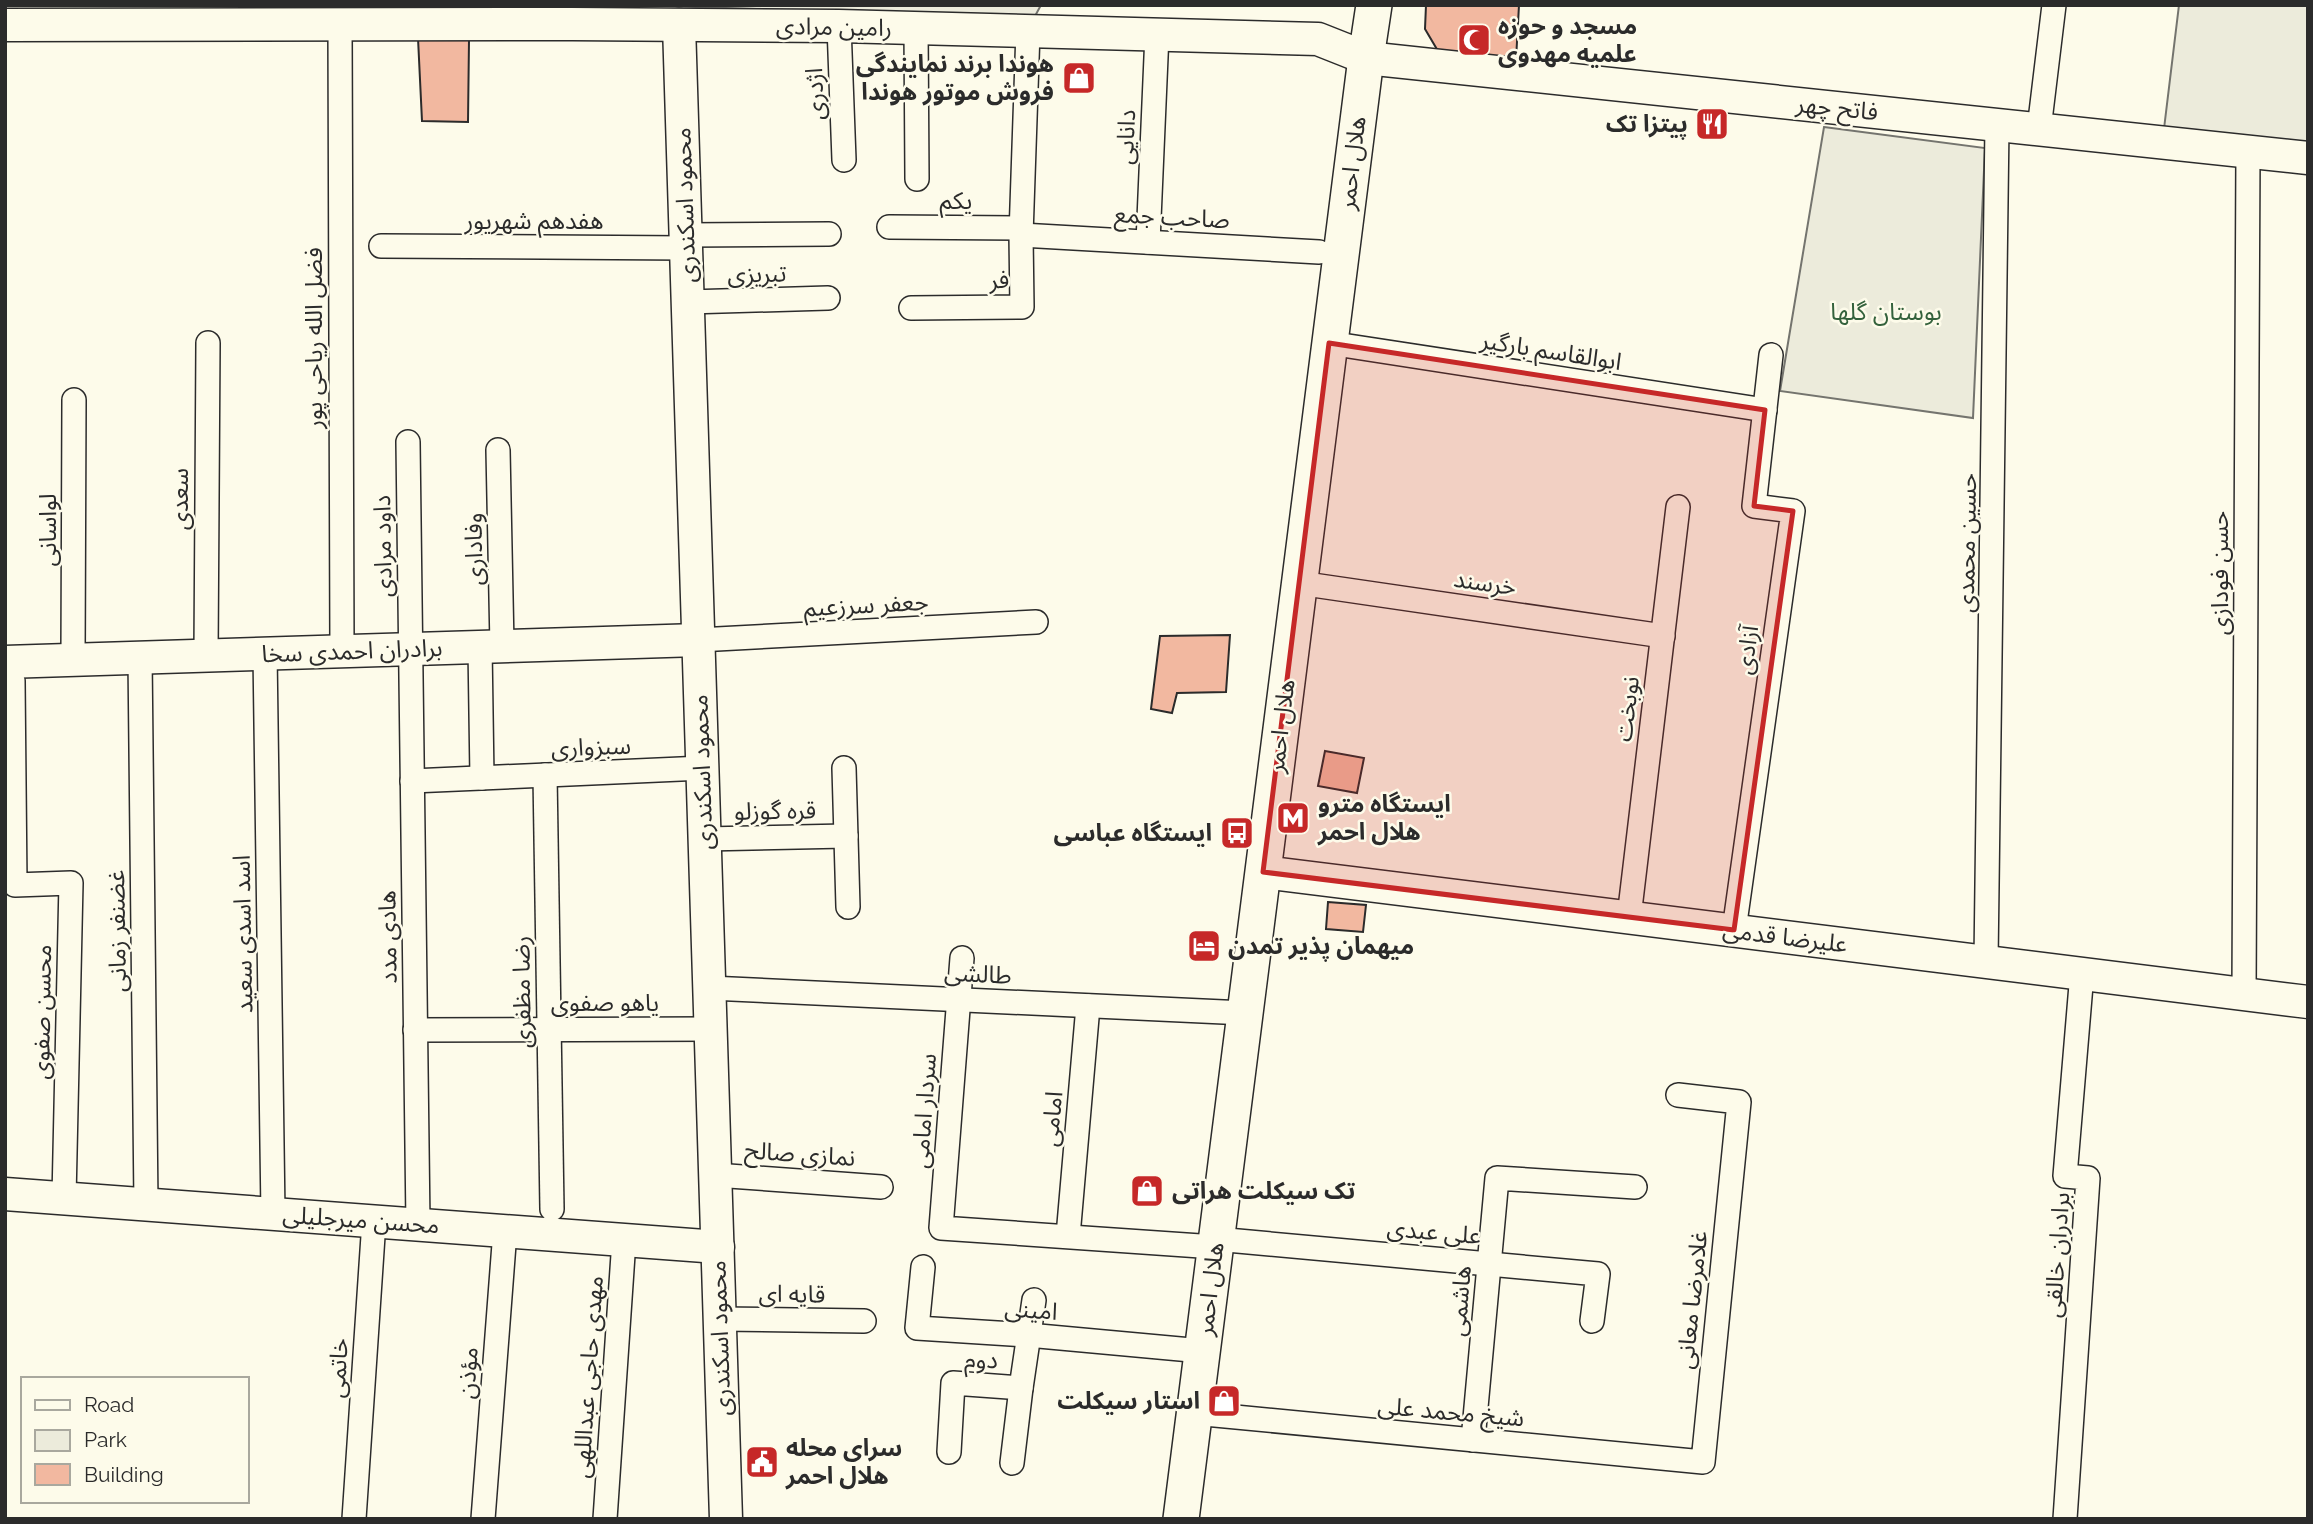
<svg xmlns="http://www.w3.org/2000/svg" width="2313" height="1524" font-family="Raleway,'Noto Sans Arabic',sans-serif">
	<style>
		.green { fill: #ecebdb; stroke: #74746e; stroke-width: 2 }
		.building { fill: #f2b8a0; stroke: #2b2b2b; stroke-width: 2 }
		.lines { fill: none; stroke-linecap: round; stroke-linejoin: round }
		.street-casing { stroke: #2b2b2b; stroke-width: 26 }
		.secondary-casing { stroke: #2b2b2b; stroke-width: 35 }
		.primary-casing { stroke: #2b2b2b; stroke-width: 38 }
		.street { stroke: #fdfbea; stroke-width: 23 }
		.secondary { stroke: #fdfbea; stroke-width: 32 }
		.primary { stroke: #fdfbea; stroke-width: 35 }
		.marked { fill: #c62828; fill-opacity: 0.2; stroke: #c62828; stroke-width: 5; stroke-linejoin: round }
		.labels { text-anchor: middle; stroke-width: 5; stroke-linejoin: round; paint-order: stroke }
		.poi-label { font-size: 24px; font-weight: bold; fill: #2b2b2b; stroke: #fdfbea; text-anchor: start }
		.street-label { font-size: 24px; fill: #2b2b2b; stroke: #fdfbea }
		.park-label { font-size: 24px; fill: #34623c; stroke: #fdfbea }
	</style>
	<rect width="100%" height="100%" fill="#fdfbea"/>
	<g class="green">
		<polygon points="635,5 1041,5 1034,18"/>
		<polygon points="2179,5 2308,5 2308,148 2163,137"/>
		<polygon points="1824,127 1985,148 1973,418 1780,391"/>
	</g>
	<g class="building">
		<polygon points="1426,5 1519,5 1516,60 1438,51 1425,29"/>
		<polygon points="418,38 469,40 468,122 422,121"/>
		<polygon points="1230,635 1226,692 1177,693 1172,713 1151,709 1160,636"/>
		<polygon points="1325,751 1364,758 1357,793 1318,786"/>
		<polygon points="1328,902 1366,905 1363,932 1326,929"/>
	</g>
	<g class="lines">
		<defs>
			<g id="street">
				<polyline points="340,24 342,651"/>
				<polyline points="839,26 844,160"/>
				<polyline points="916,28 917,179"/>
				<polyline points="2039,129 2054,5"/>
				<polyline points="889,227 1021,228"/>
				<polyline points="686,235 829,234"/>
				<polyline points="1021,235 1319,252"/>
				<polyline points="1148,242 1157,34"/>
				<polyline points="381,246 686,248"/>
				<polyline points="688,302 828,298"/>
				<polyline points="911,308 1022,307 1021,235 1028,31"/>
				<polyline points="1329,343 1765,410"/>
				<polyline points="408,442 418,1224"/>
				<polyline points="498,450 502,646"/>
				<polyline points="1299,583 1663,636"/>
				<polyline points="698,640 1036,622"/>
				<polyline points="480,647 482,778"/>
				<polyline points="265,653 273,1214"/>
				<polyline points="206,655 208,343"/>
				<polyline points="140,657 146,1204"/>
				<polyline points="73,659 74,400"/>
				<polyline points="13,681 15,885 71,883 64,1198"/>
				<polyline points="844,768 848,907"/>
				<polyline points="545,775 552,1209"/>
				<polyline points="412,781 703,768"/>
				<polyline points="705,839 846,836"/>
				<polyline points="1629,917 1678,507"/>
				<polyline points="1734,930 1793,511 1754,506 1771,355"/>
				<polyline points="962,958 941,1228 1215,1247"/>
				<polyline points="1986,961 1997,125"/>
				<polyline points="710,988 1245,1013"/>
				<polyline points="2244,994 2248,152"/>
				<polyline points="415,1030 711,1029"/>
				<polyline points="715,1175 881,1187"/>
				<polyline points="1068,1236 1088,1006"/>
				<polyline points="1216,1239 1598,1274 1592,1321"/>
				<polyline points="923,1267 917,1328 1028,1335 1202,1351"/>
				<polyline points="720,1319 864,1321"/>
				<polyline points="1194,1413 1703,1462 1739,1102 1678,1095"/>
				<polyline points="1473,1440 1497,1178 1635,1187"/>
				<polyline points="949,1452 953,1383 1021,1388 1034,1300"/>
				<polyline points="1012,1463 1021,1388"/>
				<polyline points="354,1519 374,1221"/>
				<polyline points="483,1519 505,1231"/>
				<polyline points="605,1519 624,1240"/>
				<polyline points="2065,1519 2088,1178 2065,1176 2082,973"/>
			</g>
			<g id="secondary">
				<polyline points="5,25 572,24 839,26 1318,39 1366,58 2308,158"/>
				<polyline points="679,25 726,1519"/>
				<polyline points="5,662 698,640"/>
				<polyline points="1263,872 2308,1002"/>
				<polyline points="5,1194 718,1247"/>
			</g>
			<polyline id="primary" points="1181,1519 1366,58 1374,5"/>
		</defs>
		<use href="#street" class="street-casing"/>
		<use href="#secondary" class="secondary-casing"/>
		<use href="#primary" class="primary-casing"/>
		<use href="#street" class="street"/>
		<use href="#secondary" class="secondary"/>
		<use href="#primary" class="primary"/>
	</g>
	<path class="marked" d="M 1329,343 L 1765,410 L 1754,506 L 1793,511 L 1734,930 L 1263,872 Z"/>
	<defs>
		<symbol id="mosque-square" viewBox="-11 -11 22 22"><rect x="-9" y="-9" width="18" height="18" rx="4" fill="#c62828" stroke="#fdfbea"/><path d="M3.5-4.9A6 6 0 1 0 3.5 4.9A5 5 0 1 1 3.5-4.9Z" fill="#fff"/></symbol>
		<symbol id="shop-square" viewBox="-11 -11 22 22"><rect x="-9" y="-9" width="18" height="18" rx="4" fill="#c62828" stroke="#fdfbea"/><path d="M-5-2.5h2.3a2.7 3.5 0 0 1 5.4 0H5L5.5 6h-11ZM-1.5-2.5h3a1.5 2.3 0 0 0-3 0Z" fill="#fff"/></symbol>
		<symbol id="restaurant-square" viewBox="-11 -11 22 22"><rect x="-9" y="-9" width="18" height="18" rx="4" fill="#c62828" stroke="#fdfbea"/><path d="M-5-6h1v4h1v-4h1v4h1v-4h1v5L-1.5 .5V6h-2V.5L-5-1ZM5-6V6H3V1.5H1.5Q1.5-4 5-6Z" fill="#fff"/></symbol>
		<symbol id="metro-square" viewBox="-11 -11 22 22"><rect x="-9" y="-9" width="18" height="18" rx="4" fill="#c62828" stroke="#fdfbea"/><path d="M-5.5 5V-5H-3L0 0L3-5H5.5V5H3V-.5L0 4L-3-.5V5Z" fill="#fff"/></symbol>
		<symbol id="bus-square" viewBox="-11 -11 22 22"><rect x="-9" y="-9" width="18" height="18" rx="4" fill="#c62828" stroke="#fdfbea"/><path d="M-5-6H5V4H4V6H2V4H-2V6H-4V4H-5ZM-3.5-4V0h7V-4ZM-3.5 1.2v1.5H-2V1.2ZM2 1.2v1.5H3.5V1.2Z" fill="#fff"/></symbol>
		<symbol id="hotel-square" viewBox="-11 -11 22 22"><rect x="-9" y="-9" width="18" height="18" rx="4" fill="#c62828" stroke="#fdfbea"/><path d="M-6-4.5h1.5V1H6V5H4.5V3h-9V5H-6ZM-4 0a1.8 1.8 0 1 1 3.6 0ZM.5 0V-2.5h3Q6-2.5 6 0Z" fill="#fff"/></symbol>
		<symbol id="civic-square" viewBox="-11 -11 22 22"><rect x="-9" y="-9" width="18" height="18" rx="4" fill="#c62828" stroke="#fdfbea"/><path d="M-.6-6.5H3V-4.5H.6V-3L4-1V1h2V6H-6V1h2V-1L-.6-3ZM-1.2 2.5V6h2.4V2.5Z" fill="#fff"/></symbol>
	</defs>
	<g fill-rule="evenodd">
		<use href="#mosque-square" x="1455" y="21" width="38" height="38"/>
		<use href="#shop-square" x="1060" y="59" width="38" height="38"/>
		<use href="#restaurant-square" x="1693" y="105" width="38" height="38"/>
		<use href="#metro-square" x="1274" y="799" width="38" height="38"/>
		<use href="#bus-square" x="1218" y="814" width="38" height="38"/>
		<use href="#hotel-square" x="1185" y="927" width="38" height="38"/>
		<use href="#shop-square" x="1128" y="1172" width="38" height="38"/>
		<use href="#shop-square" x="1205" y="1382" width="38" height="38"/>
		<use href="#civic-square" x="743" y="1443" width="38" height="38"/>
	</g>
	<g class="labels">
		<g class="poi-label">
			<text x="1498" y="34">مسجد و حوزه<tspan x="1498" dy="28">علمیه مهدوی</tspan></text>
			<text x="1054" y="72" text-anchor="end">هوندا برند نمایندگی<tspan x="1054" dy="28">فروش موتور هوندا</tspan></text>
			<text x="1688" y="132" text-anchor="end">پیتزا تک</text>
			<text x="1318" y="812">ایستگاه مترو<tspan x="1318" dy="28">هلال احمر</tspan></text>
			<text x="1212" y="841" text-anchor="end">ایستگاه عباسی</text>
			<text x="1228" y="954">میهمان پذیر تمدن</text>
			<text x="1172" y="1199">تک سیکلت هراتی</text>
			<text x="1200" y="1409" text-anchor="end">استار سیکلت</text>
			<text x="786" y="1456">سرای محله<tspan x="786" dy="28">هلال احمر</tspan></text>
		</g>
		<g class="street-label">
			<text transform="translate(834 27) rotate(1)" y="8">رامین مرادی</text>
			<text transform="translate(815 94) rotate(-92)" y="8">اژدری</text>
			<text transform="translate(1837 108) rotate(6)" y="8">فاتح چهر</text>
			<text transform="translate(1126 137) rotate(-87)" y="8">دانایی</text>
			<text transform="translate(1352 163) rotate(-83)" y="8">هلال احمر</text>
			<text x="956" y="209">یکم</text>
			<text transform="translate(685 205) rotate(-92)" y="8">محمود اسکندری</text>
			<text transform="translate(1172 217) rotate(3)" y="8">صاحب جمع</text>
			<text x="534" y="229">هفدهم شهریور</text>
			<text transform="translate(757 274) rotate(-1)" y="8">تبریزی</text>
			<text transform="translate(999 280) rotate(-4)" y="8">فر</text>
			<text transform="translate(314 338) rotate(-90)" y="8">فضل الله ریاحی پور</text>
			<text transform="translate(1551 351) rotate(9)" y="8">ابوالقاسم بارگیر</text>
			<text transform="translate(180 499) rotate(-90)" y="8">سعدی</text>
			<text transform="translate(48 530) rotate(-90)" y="8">لواسانی</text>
			<text transform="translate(1967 543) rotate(-89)" y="8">حسین محمدی</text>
			<text transform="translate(383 546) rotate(-91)" y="8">داود مرادی</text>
			<text transform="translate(474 549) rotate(-91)" y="8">وفاداری</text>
			<text transform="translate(2220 573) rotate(-90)" y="8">حسن فودازی</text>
			<text transform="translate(1485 583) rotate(8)" y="8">خرسند</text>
			<text transform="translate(866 605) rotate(-3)" y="8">جعفر سرزعیم</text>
			<text transform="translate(1747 650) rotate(-82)" y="8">آزادی</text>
			<text transform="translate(352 651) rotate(-2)" y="8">برادران احمدی سخا</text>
			<text transform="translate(1627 709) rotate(-83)" y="8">نوبخت</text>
			<text transform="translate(1281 726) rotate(-83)" y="8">هلال احمر</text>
			<text transform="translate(591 747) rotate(-2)" y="8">سبزواری</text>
			<text transform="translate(702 772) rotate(-92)" y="8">محمود اسکندری</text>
			<text transform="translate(775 811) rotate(-1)" y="8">قره گوزلو</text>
			<text transform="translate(117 931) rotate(-91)" y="8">غضنفر زمانی</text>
			<text transform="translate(243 934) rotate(-91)" y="8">اسد اسدی سعید</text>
			<text transform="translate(388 937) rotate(-91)" y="8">هادی مدد</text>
			<text transform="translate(1785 937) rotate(7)" y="8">علیرضا قدمی</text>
			<text transform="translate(978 974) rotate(3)" y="8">طالشی</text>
			<text transform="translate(522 992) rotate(-91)" y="8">رضا مظفری</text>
			<text x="605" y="1011">یاهو صفوی</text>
			<text transform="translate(42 1012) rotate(-89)" y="8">محسن صفوی</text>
			<text transform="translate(924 1111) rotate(-86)" y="8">سردار امامی</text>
			<text transform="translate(1052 1119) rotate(-85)" y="8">امامی</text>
			<text transform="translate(800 1154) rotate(4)" y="8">نمازی صالح</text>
			<text transform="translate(361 1220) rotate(4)" y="8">محسن میرجلیلی</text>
			<text transform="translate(1434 1232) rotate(5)" y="8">علی عبدی</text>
			<text transform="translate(2057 1255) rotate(-86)" y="8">برادران خالقی</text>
			<text transform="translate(1210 1289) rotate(-83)" y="8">هلال احمر</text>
			<text transform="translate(792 1294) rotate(1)" y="8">قایه ای</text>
			<text transform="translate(1692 1300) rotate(-84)" y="8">غلامرضا معانی</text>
			<text transform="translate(1460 1301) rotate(-85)" y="8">هاشمی</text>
			<text transform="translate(1031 1310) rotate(4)" y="8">امینی</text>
			<text transform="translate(720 1338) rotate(-92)" y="8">محمود اسکندری</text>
			<text transform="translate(981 1360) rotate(1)" y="8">دوم</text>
			<text transform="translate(338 1368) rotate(-86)" y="8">خاتمی</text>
			<text transform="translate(468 1373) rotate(-86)" y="8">مؤذن</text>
			<text transform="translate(588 1377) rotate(-86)" y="8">مهدی حاجی عبداللهی</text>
			<text transform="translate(1451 1412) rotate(5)" y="8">شیخ محمد علی</text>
		</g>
		<g class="park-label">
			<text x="1886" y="320">بوستان گلها</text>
		</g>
	</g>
	<rect width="2313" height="1524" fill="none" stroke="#2b2b2b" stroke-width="14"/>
	<rect x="21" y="1377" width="228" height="126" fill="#fdfbea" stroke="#a9a89e" stroke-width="2"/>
	<rect x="35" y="1400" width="35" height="10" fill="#fdfbea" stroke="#a9a89e" stroke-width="2"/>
	<text x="84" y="1412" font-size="21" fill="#2b2b2b">Road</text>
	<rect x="35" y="1430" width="35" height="21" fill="#ecebdb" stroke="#a9a89e" stroke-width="2"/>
	<text x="84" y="1447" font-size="21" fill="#2b2b2b">Park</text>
	<rect x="35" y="1464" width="35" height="21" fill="#f2b8a0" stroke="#a9a89e" stroke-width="2"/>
	<text x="84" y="1482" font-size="21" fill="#2b2b2b">Building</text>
</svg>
